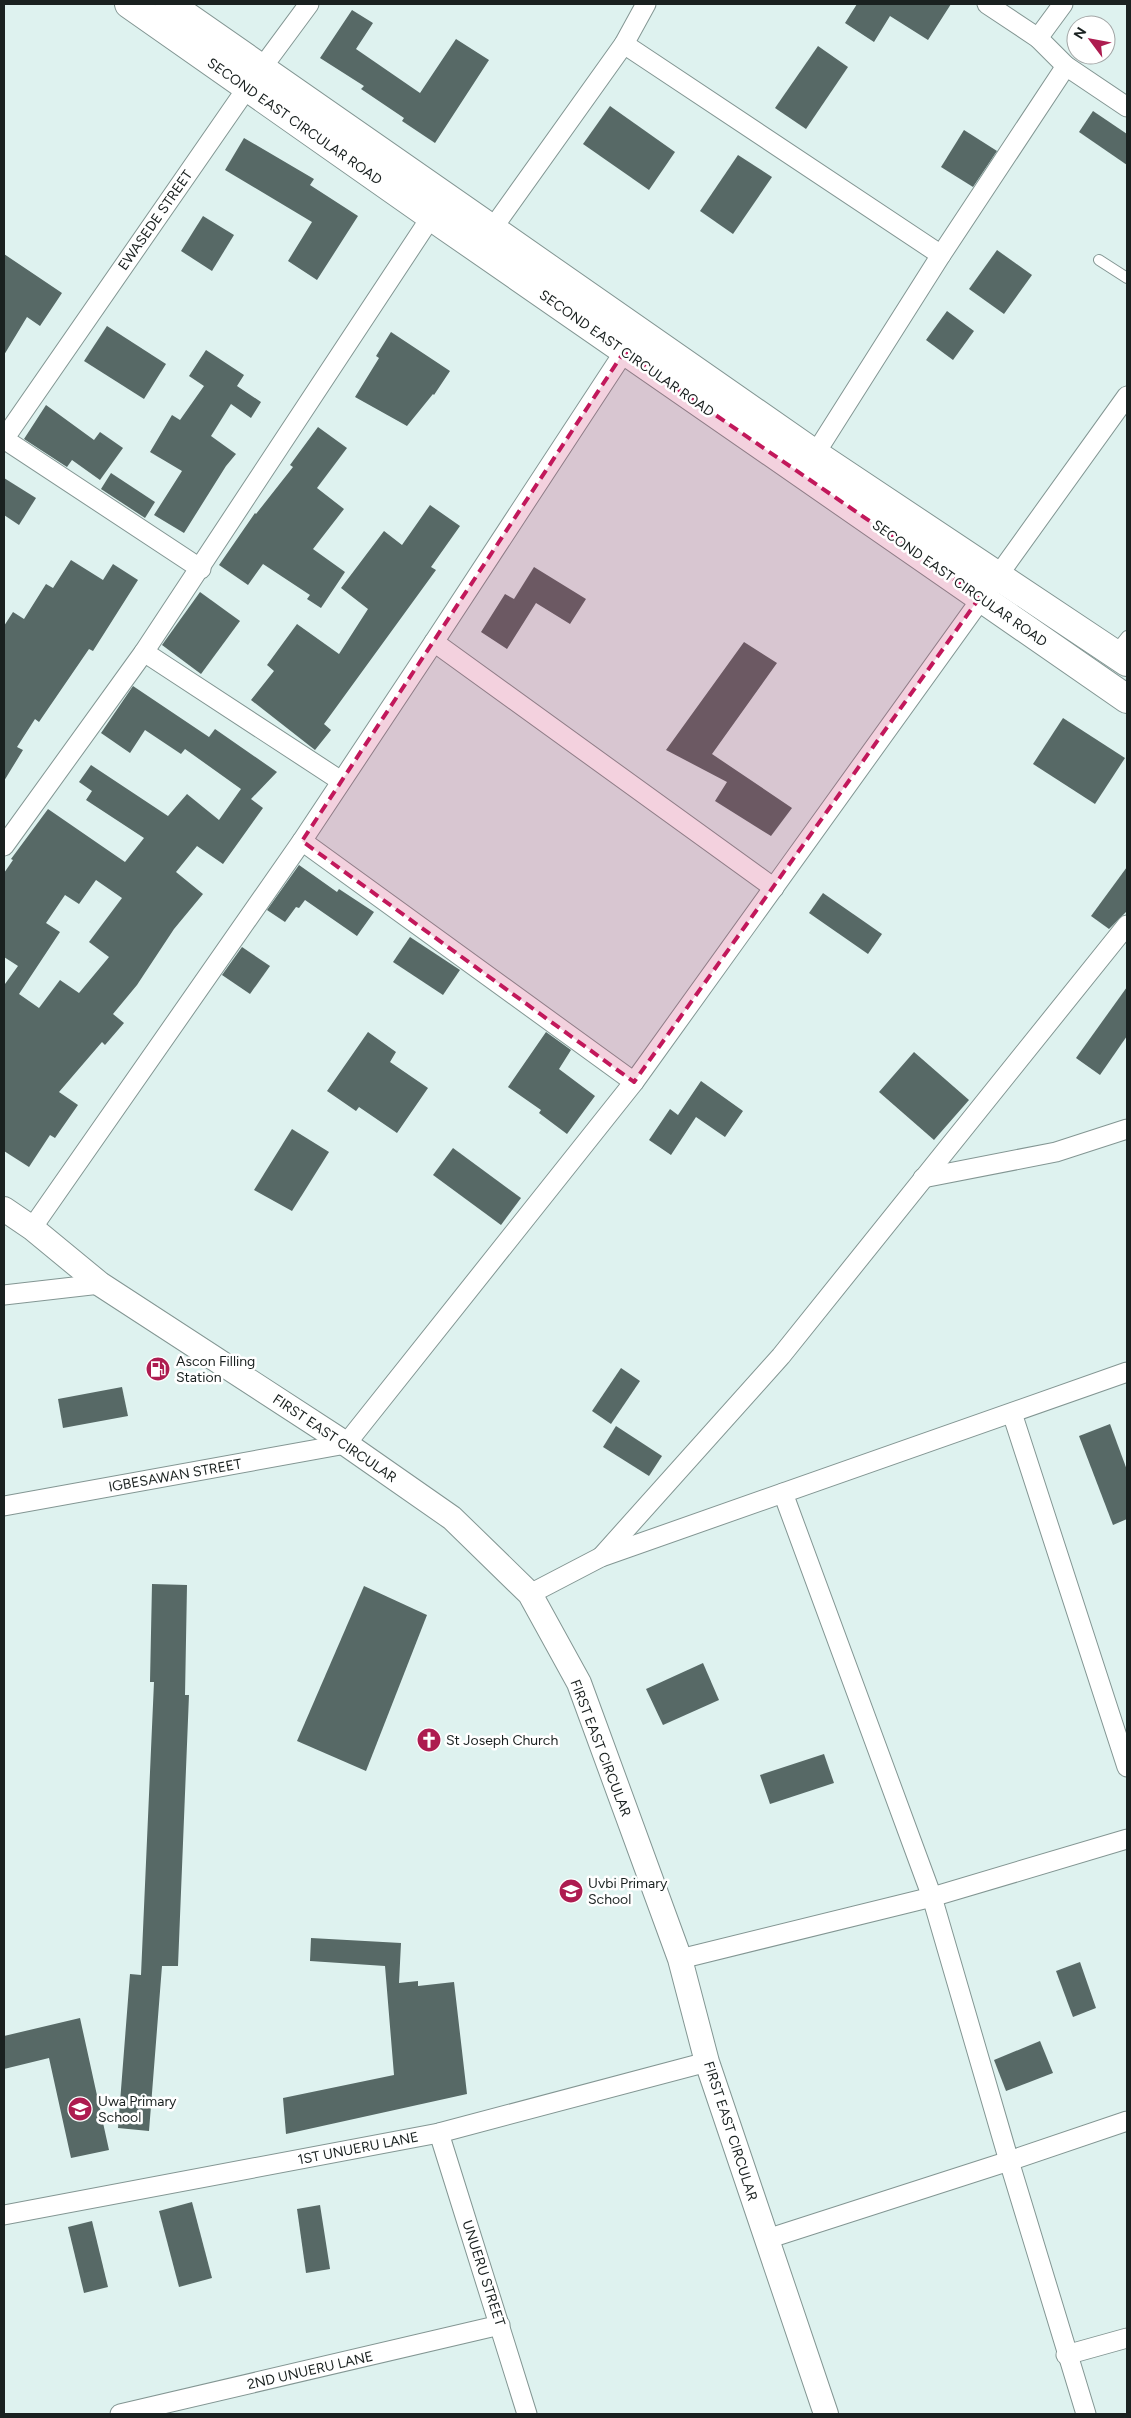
<svg xmlns="http://www.w3.org/2000/svg" width="1131" height="2418" font-family="Figtree,sans-serif">
	<style>
		.building { fill: #576966; fill-rule: evenodd }
		.lines { fill: none; stroke-linecap: round; stroke-linejoin: round }
		.service-casing { stroke: #839693; stroke-width: 12 }
		.minor-casing { stroke: #839693; stroke-width: 21 }
		.tertiary-casing { stroke: #839693; stroke-width: 26 }
		.secondary-casing { stroke: #839693; stroke-width: 30 }
		.service { stroke: #fff; stroke-width: 10 }
		.minor { stroke: #fff; stroke-width: 19 }
		.tertiary { stroke: #fff; stroke-width: 24 }
		.secondary { stroke: #fff; stroke-width: 28 }
		.marked { fill: #c2185b; fill-opacity: 0.2; stroke: #c2185b; stroke-width: 4; stroke-dasharray: 10 6; stroke-linejoin: round }
		.labels { text-anchor: middle; stroke-width: 5; stroke-linejoin: round; paint-order: stroke }
		.street-label { font-size: 14px; fill: #1a2120; stroke: #fff }
		.poi-label { font-size: 14px; fill: #1a2120; stroke: #fff; text-anchor: start }
	</style>
	<rect width="100%" height="100%" fill="#def2ef"/>
	<g class="building">
		<polygon points="857,4 951,4 928,40 890,16 874,42 845,23"/>
		<polygon points="352,10 373,23 356,49 420,93 456,39 489,60 435,143 402,121 404,118 361,89 364,86 320,58"/>
		<polygon points="818,46 848,67 806,129 775,108"/>
		<polygon points="610,106 675,152 649,190 583,144"/>
		<polygon points="1093,111 1127,134 1127,165 1079,132"/>
		<polygon points="964,130 997,151 973,187 941,167"/>
		<polygon points="244,138 314,179 310,185 358,216 317,280 288,261 312,222 225,170"/>
		<polygon points="738,155 772,177 733,234 700,211"/>
		<polygon points="203,216 234,235 212,271 181,251"/>
		<polygon points="997,250 1032,275 1004,314 969,289"/>
		<polygon points="4,254 62,293 40,326 27,317 4,355"/>
		<polygon points="947,311 974,331 953,360 926,340"/>
		<polygon points="107,326 166,364 144,399 84,361"/>
		<polygon points="391,332 450,371 434,395 433,394 407,426 355,397 379,358 376,356"/>
		<polygon points="206,350 244,375 237,386 261,402 251,418 231,404 211,436 236,454 226,466 184,533 154,515 182,471 150,452 172,415 180,420 204,386 189,376"/>
		<polygon points="46,405 94,440 100,432 123,448 100,480 72,460 67,467 24,439"/>
		<polygon points="318,427 347,448 317,488 344,509 313,549 345,572 321,608 307,599 310,595 263,564 248,585 219,565 255,513 256,514 293,467 290,465"/>
		<polygon points="111,473 155,502 145,518 101,489"/>
		<polygon points="4,478 36,498 19,525 4,515"/>
		<polygon points="430,505 460,526 431,567 436,570 324,724 331,730 315,750 251,700 274,671 267,665 297,624 339,654 368,609 341,588 384,531 402,545"/>
		<polygon points="71,560 103,580 113,564 138,580 93,651 89,649 39,722 35,719 17,747 23,750 4,781 4,626 13,612 24,619 46,584 53,588"/>
		<polygon points="534,567 586,599 570,624 536,603 507,649 481,632 505,594 514,599"/>
		<polygon points="200,592 240,621 201,674 162,645"/>
		<polygon points="744,642 777,663 712,754 792,808 771,836 715,801 727,782 666,750"/>
		<path d="M 133,686 L 209,737 L 215,729 L 277,772 L 251,799 L 263,808 L 223,864 L 197,846 L 176,872 L 203,894 L 174,929 L 137,985 L 113,1014 L 124,1023 L 105,1045 L 102,1042 L 59,1092 L 78,1105 L 55,1138 L 50,1135 L 29,1167 L 4,1151 L 4,983 L 5,984 L 18,966 L 4,957 L 4,873 L 13,860 L 11,859 L 48,809 L 125,862 L 144,838 L 86,800 L 92,791 L 79,782 L 91,765 L 168,816 L 187,794 L 219,820 L 241,789 L 185,749 L 181,754 L 145,730 L 130,753 L 101,733 ZM 96,880 L 122,898 L 89,942 L 109,957 L 79,993 L 60,980 L 39,1008 L 19,994 L 60,932 L 46,923 L 65,895 L 79,904 Z"/>
		<polygon points="1063,718 1125,758 1095,804 1033,764"/>
		<polygon points="299,865 337,892 339,889 374,912 357,936 305,900 299,908 296,907 285,922 267,910"/>
		<polygon points="1127,867 1127,911 1109,929 1091,916"/>
		<polygon points="823,893 882,934 868,954 809,913"/>
		<polygon points="410,937 460,970 443,995 393,962"/>
		<polygon points="242,947 270,966 250,994 222,975"/>
		<polygon points="1127,987 1127,1036 1100,1075 1076,1058"/>
		<polygon points="368,1032 396,1052 390,1062 428,1088 397,1133 359,1107 356,1111 327,1091"/>
		<polygon points="546,1032 571,1050 559,1069 595,1096 567,1134 539,1113 541,1110 508,1087"/>
		<polygon points="914,1052 969,1100 934,1140 879,1092"/>
		<polygon points="701,1081 743,1111 725,1137 696,1117 671,1155 649,1140 670,1109 678,1115"/>
		<polygon points="292,1129 329,1152 292,1211 254,1190"/>
		<polygon points="453,1148 521,1198 501,1225 433,1175"/>
		<polygon points="621,1368 640,1381 611,1424 592,1411"/>
		<polygon points="122,1387 128,1416 63,1428 58,1399"/>
		<polygon points="1110,1424 1127,1470 1127,1519 1113,1525 1079,1436"/>
		<polygon points="616,1426 662,1456 649,1476 603,1447"/>
		<polygon points="152,1584 187,1585 185,1695 189,1695 178,1966 162,1966 149,2131 118,2128 130,1974 141,1975 154,1682 150,1682"/>
		<polygon points="364,1586 427,1615 366,1771 297,1741"/>
		<polygon points="703,1663 719,1700 663,1725 646,1689"/>
		<polygon points="824,1754 834,1783 770,1804 760,1775"/>
		<polygon points="311,1938 401,1943 399,1983 418,1981 418,1986 454,1982 467,2094 286,2134 283,2098 394,2075 385,1966 310,1961"/>
		<polygon points="1080,1962 1096,2008 1073,2017 1056,1971"/>
		<polygon points="80,2018 109,2150 71,2158 49,2058 4,2069 4,2036"/>
		<polygon points="1040,2041 1053,2073 1006,2091 994,2060"/>
		<polygon points="192,2202 212,2278 179,2287 159,2211"/>
		<polygon points="320,2205 330,2269 306,2273 297,2209"/>
		<polygon points="92,2221 108,2287 84,2293 68,2227"/>
	</g>
	<g class="lines">
		<defs>
			<g id="service">
				<polyline points="1099,260 1127,278"/>
				<polyline points="1114,652 1127,636"/>
			</g>
			<g id="minor">
				<polyline points="987,4 1038,38 1066,66 1127,107"/>
				<polyline points="1038,38 1063,4"/>
				<polyline points="624,44 941,255"/>
				<polyline points="492,229 624,44 646,4"/>
				<polyline points="4,439 247,88 309,4"/>
				<polyline points="4,439 201,569"/>
				<polyline points="815,454 941,255 1066,66"/>
				<polyline points="434,642 774,888"/>
				<polyline points="144,652 341,781"/>
				<polyline points="302,841 634,1082"/>
				<polyline points="4,846 144,652 431,217"/>
				<polyline points="923,1178 1056,1152 1127,1129"/>
				<polyline points="32,1228 302,841 434,642 624,352"/>
				<polyline points="4,1295 100,1284"/>
				<polyline points="1012,1413 1127,1767"/>
				<polyline points="783,1493 932,1897 1009,2161 1086,2414"/>
				<polyline points="4,1506 346,1444 634,1082 1127,396"/>
				<polyline points="601,1557 781,1356 1127,925"/>
				<polyline points="530,1594 601,1557 1127,1372"/>
				<polyline points="680,1959 932,1897 1127,1839"/>
				<polyline points="439,2133 527,2414"/>
				<polyline points="4,2215 439,2133 707,2062"/>
				<polyline points="767,2239 1009,2161 1127,2121"/>
				<polyline points="1066,2355 1127,2338"/>
				<polyline points="120,2414 500,2325"/>
			</g>
			<polyline id="tertiary" points="4,1209 32,1228 100,1284 346,1444 452,1518 530,1594 579,1683 680,1959 707,2062 826,2414"/>
			<g id="secondary">
				<path d="M 129,4 C 460,238 793,468 1127,699"/>
				<polyline points="169,4 815,454 1127,662"/>
			</g>
		</defs>
		<use href="#service" class="service-casing"/>
		<use href="#minor" class="minor-casing"/>
		<use href="#tertiary" class="tertiary-casing"/>
		<use href="#secondary" class="secondary-casing"/>
		<use href="#service" class="service"/>
		<use href="#minor" class="minor"/>
		<use href="#tertiary" class="tertiary"/>
		<use href="#secondary" class="secondary"/>
	</g>
	<path class="marked" d="M 624,352 L 980,597 L 634,1082 L 302,841 Z"/>
	<defs>
		<symbol id="fuel-disc" viewBox="-11 -11 22 22"><circle r="9.5" fill="#ad1c50" stroke="#fff"/><path d="M-5.5-6h7V0h2V4h1.3V-2.5L3-4.5l.8-.8L6-3V5H2.5V1h-1V6h-7ZM-4.2-4.7v3.2H.2V-4.7Z" fill="#fff"/></symbol>
		<symbol id="church-disc" viewBox="-11 -11 22 22"><circle r="9.5" fill="#ad1c50" stroke="#fff"/><path d="M-1.2-6h2.4v3.5h3.3v2.4h-3.3V6h-2.4V-.1h-3.3v-2.4h3.3Z" fill="#fff"/></symbol>
		<symbol id="school-disc" viewBox="-11 -11 22 22"><circle r="9.5" fill="#ad1c50" stroke="#fff"/><path d="M0-5L7-2L0 1L-7-2ZM-4 1L0 2.5L4 1V4Q0 6-4 4Z" fill="#fff"/></symbol>
	</defs>
	<g fill-rule="evenodd">
		<use href="#fuel-disc" x="144" y="1355" width="28" height="28"/>
		<use href="#church-disc" x="415" y="1726" width="28" height="28"/>
		<use href="#school-disc" x="557" y="1877" width="28" height="28"/>
		<use href="#school-disc" x="66" y="2095" width="28" height="28"/>
	</g>
	<g class="labels">
		<g class="street-label">
			<text transform="translate(295 121) rotate(35)" y="5">SECOND EAST CIRCULAR ROAD</text>
			<text transform="translate(155 220) rotate(-55)" y="5">EWASEDE STREET</text>
			<text transform="translate(627 353) rotate(35)" y="5">SECOND EAST CIRCULAR ROAD</text>
			<text transform="translate(960 583) rotate(35)" y="5">SECOND EAST CIRCULAR ROAD</text>
			<text transform="translate(335 1438) rotate(34)" y="5">FIRST EAST CIRCULAR</text>
			<text transform="translate(175 1475) rotate(-10)" y="5">IGBESAWAN STREET</text>
			<text transform="translate(601 1748) rotate(69)" y="5">FIRST EAST CIRCULAR</text>
			<text transform="translate(731 2131) rotate(72)" y="5">FIRST EAST CIRCULAR</text>
			<text transform="translate(358 2148) rotate(-11)" y="5">1ST UNUERU LANE</text>
			<text transform="translate(484 2273) rotate(72)" y="5">UNUERU STREET</text>
			<text transform="translate(310 2370) rotate(-13)" y="5">2ND UNUERU LANE</text>
		</g>
		<g class="poi-label">
			<text x="176" y="1366">Ascon Filling<tspan x="176" dy="16">Station</tspan></text>
			<text x="446" y="1745">St Joseph Church</text>
			<text x="588" y="1888">Uvbi Primary<tspan x="588" dy="16">School</tspan></text>
			<text x="98" y="2106">Uwa Primary<tspan x="98" dy="16">School</tspan></text>
		</g>
	</g>
	<rect width="1131" height="2418" fill="none" stroke="#1a2120" stroke-width="10"/>
	<g transform="translate(1091 40) rotate(302)"><circle r="24" fill="#ffffff" stroke="#a3a6a6"/>
	<path d="M0-4L9 19L0 12L-9 19Z" fill="#ad1c50"/>
	<text y="-8" font-size="14" font-weight="bold" text-anchor="middle" fill="#1a2120">N</text>
	</g>
</svg>
